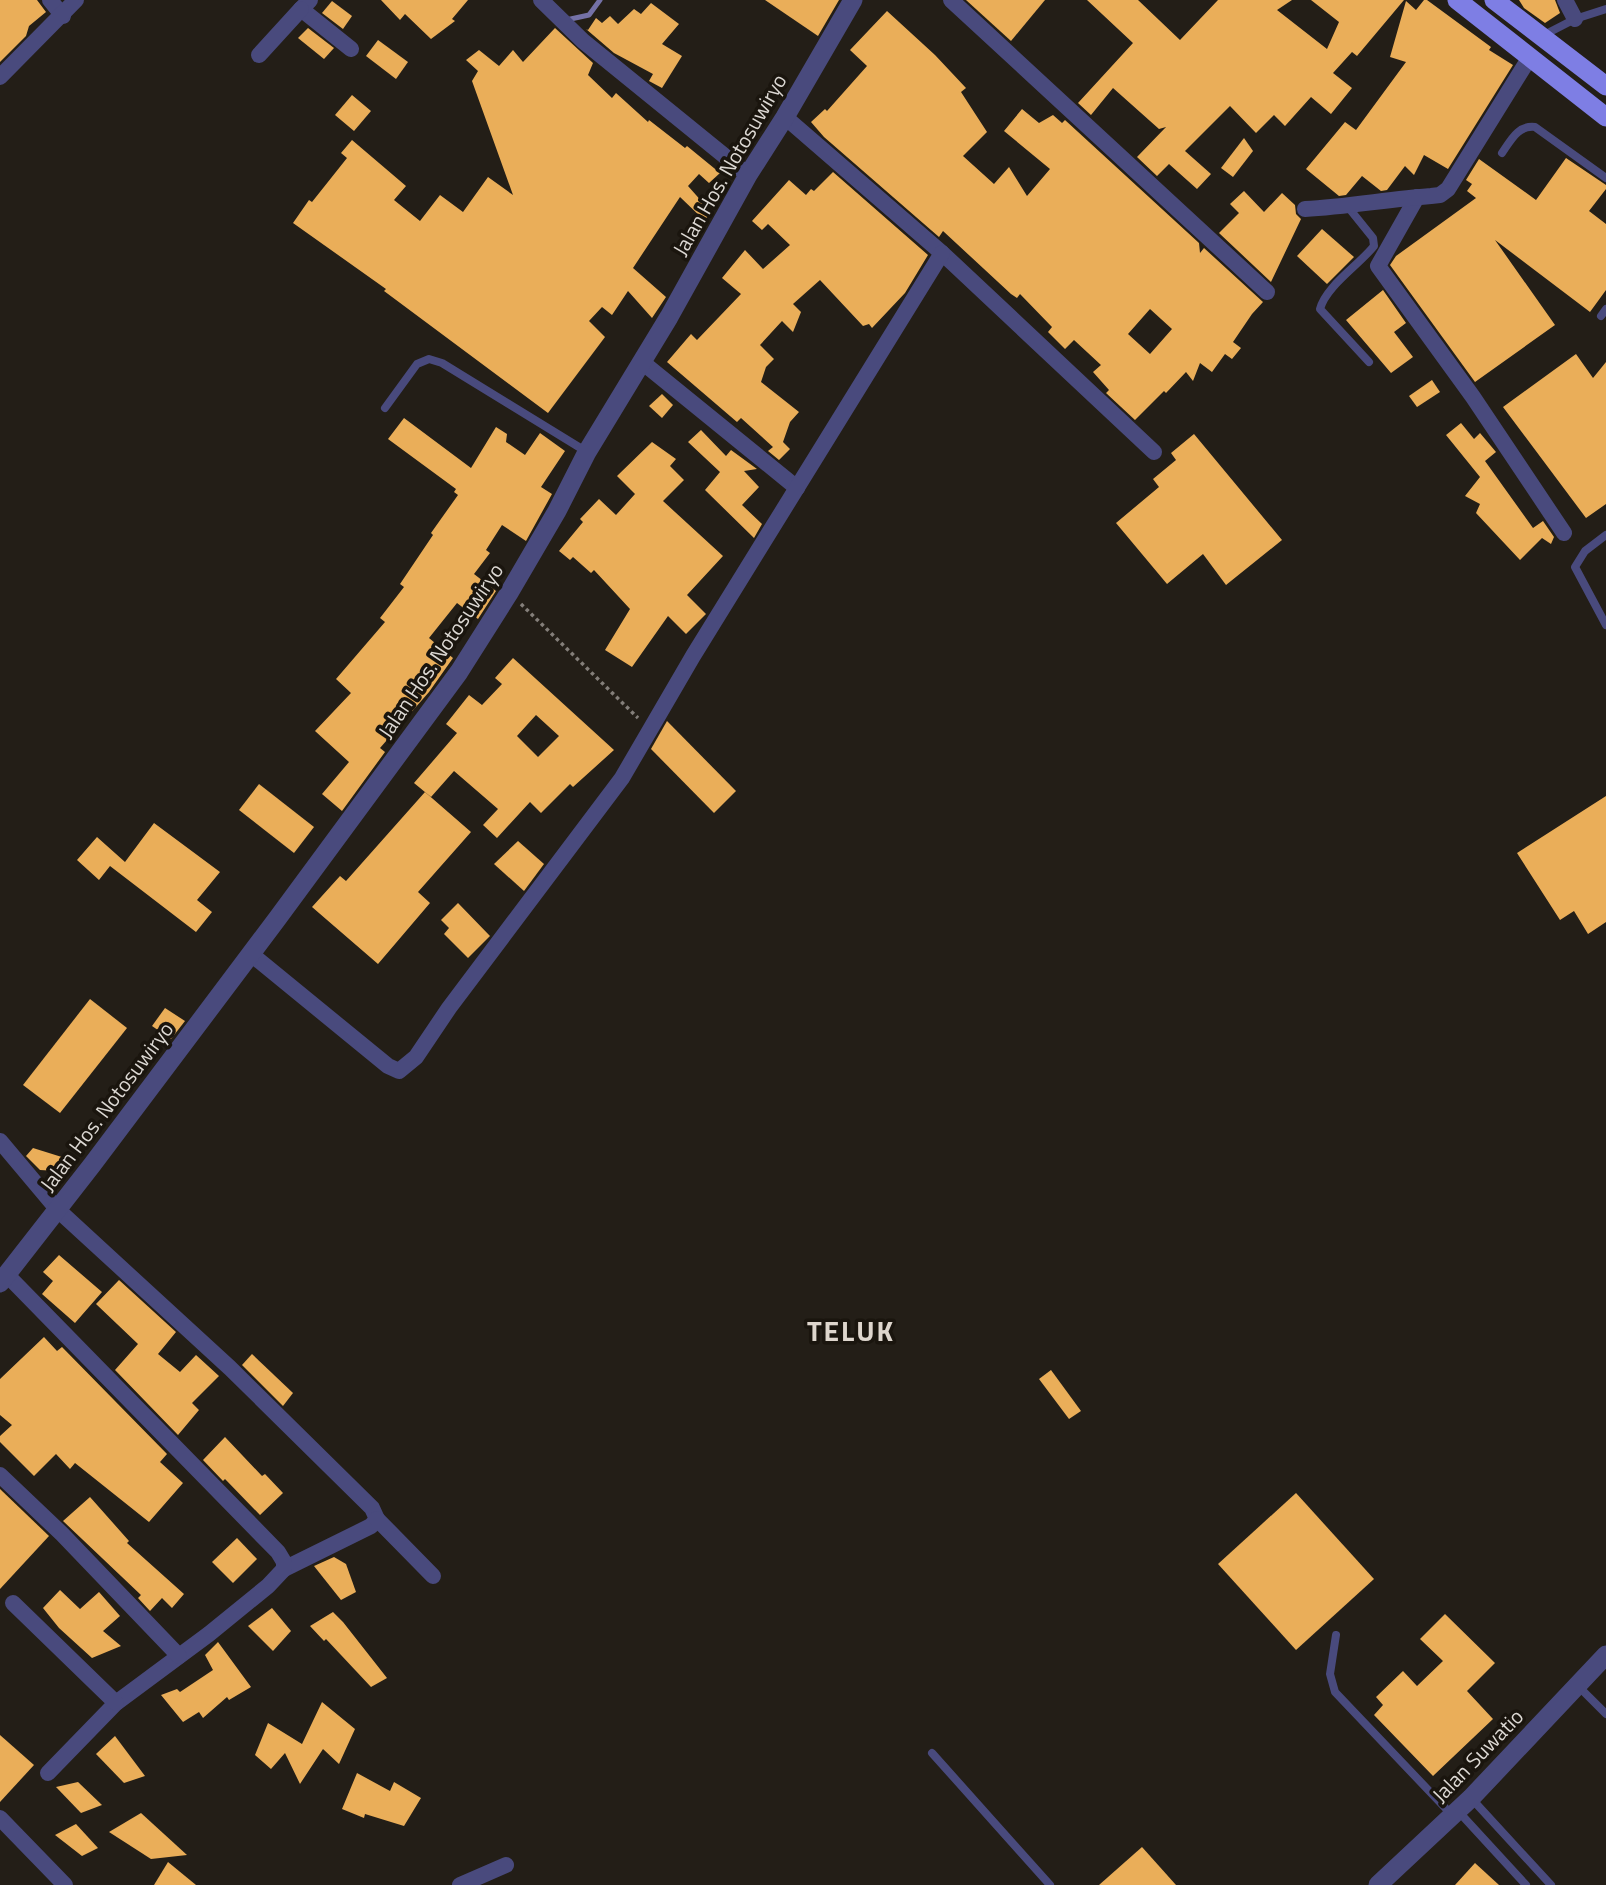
<svg xmlns="http://www.w3.org/2000/svg" width="1606" height="1885" font-family="'Titillium Web',sans-serif">
	<style>
		.lines { fill: none; stroke-linecap: round; stroke-linejoin: round }
		.stream { stroke: #7471a6; stroke-width: 5 }
		.building { fill: #eaae59; fill-rule: evenodd }
		.path { stroke: #847f7a; stroke-width: 3.5; stroke-dasharray: 3.5 3.5; stroke-linecap: butt }
		.service { stroke: #494a7d; stroke-width: 8 }
		.minor { stroke: #494a7d; stroke-width: 16 }
		.tertiary { stroke: #494a7d; stroke-width: 19 }
		.trunk { stroke: #7e7ee4; stroke-width: 19 }
		.labels { text-anchor: middle; stroke-width: 7; stroke-linejoin: round; paint-order: stroke }
		.street-label { font-size: 21px; fill: #dcd8d3; stroke: #1a150e }
		.district-label { font-size: 28px; font-weight: bold; letter-spacing: 2px; fill: #ded6cd; stroke: #1a150e }
	</style>
	<rect width="100%" height="100%" fill="#231e17"/>
	<g class="lines">
		<polyline class="stream" points="566,20 589,15 600,0"/>
	</g>
	<g class="building">
		<polygon points="0,0 37,0 46,12 29,26 26,36 0,62"/>
		<polygon points="381,0 468,0 452,19 455,21 431,39 405,14 400,20"/>
		<polygon points="765,0 839,0 818,36"/>
		<polygon points="966,0 1045,0 1011,41"/>
		<polygon points="1087,0 1138,0 1180,40 1218,0 1292,0 1277,10 1327,49 1339,22 1311,0 1404,0 1357,56 1352,52 1333,73 1352,88 1331,114 1311,97 1285,126 1274,115 1256,133 1230,106 1185,151 1211,174 1197,189 1169,164 1157,176 1137,157 1166,127 1159,129 1113,88 1091,115 1078,103 1133,43"/>
		<polygon points="1424,0 1427,0 1491,47 1489,50 1513,65 1448,169 1424,155 1414,175 1405,166 1387,190 1381,191 1362,176 1346,195 1339,196 1306,169 1345,122 1356,130 1406,62 1390,57 1406,1 1416,10"/>
		<polygon points="1519,0 1555,0 1560,13 1545,23 1524,8"/>
		<polygon points="332,1 352,16 343,29 322,13"/>
		<polygon points="651,3 679,24 662,44 682,56 662,88 649,81 653,74 614,53 586,29 588,30 596,18 602,23 610,16 618,24 634,9 641,14"/>
		<path d="M 887,11 L 935,55 L 966,88 L 961,92 L 987,132 L 963,156 L 994,184 L 1009,167 L 1027,196 L 1050,169 L 1004,131 L 1022,109 L 1039,123 L 1053,115 L 1062,123 L 1065,120 L 1199,243 L 1200,253 L 1204,248 L 1263,302 L 1252,314 L 1233,342 L 1241,348 L 1232,359 L 1225,354 L 1212,372 L 1200,363 L 1193,381 L 1186,372 L 1166,393 L 1164,391 L 1135,420 L 1106,393 L 1109,390 L 1093,372 L 1101,365 L 1074,340 L 1065,349 L 1048,332 L 1052,327 L 1020,294 L 1017,298 L 1011,294 L 943,231 L 939,237 L 824,137 L 811,122 L 825,109 L 827,111 L 867,66 L 850,50 ZM 1150,309 L 1172,329 L 1150,354 L 1128,334 Z"/>
		<polygon points="308,28 334,48 324,59 298,38"/>
		<polygon points="555,28 593,63 588,75 612,98 616,93 648,122 649,120 685,148 687,146 720,173 709,183 699,174 688,186 712,213 704,220 680,197 633,268 666,297 652,318 628,291 612,315 602,307 589,321 605,337 548,413 384,291 386,289 293,223 309,200 312,202 347,158 341,153 352,140 406,186 394,200 420,221 440,195 463,212 488,177 513,195 472,81 478,71 466,60 479,50 499,66 513,50 523,62"/>
		<polygon points="378,40 408,62 396,79 366,56"/>
		<polygon points="352,95 371,111 354,131 335,115"/>
		<polygon points="1244,138 1253,151 1233,177 1221,168"/>
		<polygon points="1566,158 1606,185 1606,189 1589,211 1606,224 1606,290 1590,312 1495,240 1555,325 1475,382 1390,265 1396,256 1476,198 1467,191 1472,184 1466,180 1479,159 1536,200"/>
		<polygon points="833,172 928,255 905,293 872,328 869,324 863,326 820,280 793,304 801,312 793,332 782,321 760,345 774,359 766,367 761,382 799,412 790,422 783,442 790,449 779,460 768,451 773,447 741,418 737,422 667,362 691,334 697,340 741,294 722,278 745,250 763,269 790,245 768,224 762,230 752,221 789,180 806,195 811,189 814,191"/>
		<polygon points="1244,191 1264,212 1282,193 1295,205 1296,214 1301,219 1271,282 1219,233 1239,213 1230,204"/>
		<polygon points="1322,229 1354,257 1327,284 1297,256"/>
		<polygon points="1383,290 1406,323 1394,332 1413,357 1391,373 1346,320"/>
		<polygon points="1576,354 1593,378 1606,362 1606,504 1586,518 1503,407"/>
		<polygon points="1432,380 1440,392 1417,407 1409,396"/>
		<polygon points="662,394 673,405 662,418 649,406"/>
		<polygon points="404,418 471,468 496,427 507,434 506,442 525,455 540,433 565,451 541,487 552,494 526,541 502,525 486,550 490,553 474,574 496,591 478,619 457,603 429,638 453,658 429,692 380,748 385,752 342,811 322,794 349,762 315,731 351,693 336,679 385,622 380,618 404,587 400,584 433,535 431,533 458,495 454,492 456,489 388,439"/>
		<polygon points="1461,423 1474,439 1480,433 1496,452 1485,461 1533,528 1543,521 1554,537 1551,544 1542,538 1520,560 1476,513 1480,504 1465,496 1480,477 1446,435"/>
		<polygon points="701,430 726,456 731,450 757,469 744,471 759,487 742,505 762,524 754,538 705,490 720,472 688,442"/>
		<polygon points="1194,434 1282,540 1226,585 1203,554 1167,584 1116,523 1159,487 1153,479 1176,460 1171,453"/>
		<polygon points="652,442 676,459 670,466 684,480 663,501 723,556 687,595 706,614 686,634 668,616 632,667 605,650 630,609 594,570 591,573 573,557 570,560 559,551 583,522 580,519 599,499 616,515 635,494 617,476"/>
		<path d="M 513,658 L 614,750 L 573,787 L 570,784 L 541,813 L 530,802 L 497,838 L 483,825 L 498,809 L 454,771 L 431,797 L 414,783 L 457,733 L 446,724 L 469,695 L 482,705 L 502,684 L 495,678 ZM 536,715 L 559,736 L 538,757 L 517,736 Z"/>
		<polygon points="667,721 736,791 714,813 651,749"/>
		<polygon points="259,784 314,827 294,853 239,810"/>
		<polygon points="425,792 471,832 418,892 430,903 378,964 312,907 340,876 346,881"/>
		<polygon points="1606,796 1606,922 1588,934 1574,911 1560,920 1517,853"/>
		<polygon points="154,823 220,872 197,900 212,912 196,932 110,866 99,880 77,860 97,837 125,862"/>
		<polygon points="518,841 544,864 524,891 494,864"/>
		<polygon points="458,903 490,936 468,958 444,934 449,928 441,920"/>
		<polygon points="90,999 127,1028 60,1113 23,1085"/>
		<polygon points="165,1008 185,1021 171,1039 152,1026"/>
		<polygon points="33,1148 65,1158 57,1171 40,1170 26,1156"/>
		<polygon points="59,1255 102,1292 75,1323 42,1294 53,1281 43,1272"/>
		<polygon points="119,1280 176,1332 158,1354 180,1372 196,1355 219,1376 192,1403 199,1410 178,1435 115,1370 138,1344 96,1304"/>
		<polygon points="44,1337 57,1351 62,1347 167,1454 160,1462 183,1483 149,1522 75,1463 70,1469 56,1454 34,1476 0,1442 0,1436 12,1425 0,1415 0,1379"/>
		<polygon points="252,1354 293,1393 283,1406 242,1365"/>
		<polygon points="1051,1370 1081,1411 1069,1419 1039,1379"/>
		<polygon points="225,1437 262,1476 265,1474 283,1493 260,1515 225,1479 223,1481 203,1460"/>
		<polygon points="0,1489 49,1536 0,1589"/>
		<polygon points="1296,1493 1374,1579 1296,1650 1218,1564"/>
		<polygon points="90,1497 129,1541 127,1543 184,1594 172,1608 162,1598 150,1611 138,1598 141,1595 63,1521"/>
		<polygon points="237,1538 257,1559 233,1583 212,1562"/>
		<polygon points="334,1557 346,1564 356,1592 341,1600 314,1566"/>
		<polygon points="60,1590 80,1609 99,1592 120,1616 103,1631 121,1646 92,1658 59,1628 43,1608"/>
		<polygon points="272,1608 291,1631 273,1651 248,1626"/>
		<polygon points="333,1612 343,1622 387,1678 371,1687 326,1639 324,1641 310,1626"/>
		<polygon points="1445,1614 1495,1663 1467,1691 1493,1719 1433,1776 1374,1715 1383,1705 1376,1697 1403,1671 1417,1686 1443,1661 1420,1639"/>
		<polygon points="218,1642 251,1687 229,1700 227,1697 203,1718 199,1712 183,1722 161,1695 177,1689 180,1692 213,1670 205,1655"/>
		<polygon points="322,1702 355,1729 339,1764 323,1749 300,1784 285,1753 271,1769 255,1755 268,1723 302,1744"/>
		<polygon points="0,1735 34,1765 0,1802"/>
		<polygon points="115,1736 145,1776 124,1783 96,1754"/>
		<polygon points="357,1773 390,1791 394,1782 421,1798 404,1826 365,1814 364,1818 342,1809"/>
		<polygon points="78,1782 102,1805 81,1813 56,1787"/>
		<polygon points="141,1813 187,1855 151,1859 109,1832"/>
		<polygon points="76,1824 98,1848 82,1856 55,1835"/>
		<polygon points="1142,1847 1176,1885 1099,1885"/>
		<polygon points="168,1862 196,1885 154,1885"/>
		<polygon points="1475,1863 1499,1885 1455,1885"/>
	</g>
	<g class="lines">
		<polyline class="path" points="521,604 638,718"/>
		<g class="service">
			<polyline points="1542,36 1575,19 1606,9"/>
			<path d="M 1502,153 C 1511,140 1518,125 1535,127 L 1606,178"/>
			<path d="M 1348,207 L 1373,238 L 1374,246 C 1359,265 1326,286 1320,309 L 1369,362"/>
			<polyline points="1601,316 1606,309"/>
			<polyline points="385,408 417,364 429,359 442,363 587,452"/>
			<polyline points="1606,535 1585,551 1575,567 1606,625"/>
			<polyline points="1336,1635 1330,1674 1335,1692 1452,1815"/>
			<polyline points="1577,1685 1606,1714"/>
			<polyline points="932,1753 1050,1885"/>
			<polyline points="1471,1798 1551,1885"/>
			<polyline points="1458,1811 1526,1885"/>
		</g>
		<g class="minor">
			<polyline points="50,0 63,16"/>
			<polyline points="310,0 301,9 351,49"/>
			<polyline points="541,0 583,41 748,175"/>
			<polyline points="951,0 1267,292"/>
			<polyline points="1565,0 1575,19"/>
			<polyline points="259,55 301,9"/>
			<polyline points="0,77 76,0"/>
			<polyline points="785,117 942,253 1154,452"/>
			<polyline points="1417,197 1378,266 1473,397 1564,533"/>
			<path d="M 1305,209 C 1347,207 1389,199 1431,196 L 1440,195 L 1448,189 L 1530,57"/>
			<polyline points="642,362 797,488"/>
			<polyline points="251,954 388,1066 399,1071 416,1057 449,1008 622,778 693,656 942,253"/>
			<polyline points="0,1141 58,1210 230,1368 372,1508 377,1519 371,1526 284,1569"/>
			<polyline points="7,1275 278,1552 284,1562 284,1569 268,1586 209,1634 116,1703 48,1773"/>
			<polyline points="0,1475 62,1534 179,1656"/>
			<polyline points="377,1519 433,1576"/>
			<polyline points="13,1603 116,1703"/>
			<polyline points="0,1818 65,1885"/>
			<polyline points="460,1885 506,1865"/>
		</g>
		<g class="tertiary">
			<polyline points="0,1283 92,1165 277,919 459,672 509,593 557,511 587,452 669,317 748,175 785,117 853,0"/>
			<polyline points="1378,1885 1471,1798 1606,1655"/>
		</g>
		<g class="trunk">
			<polyline points="1457,0 1606,117"/>
			<polyline points="1494,0 1606,86"/>
		</g>
	</g>
	<g class="labels">
		<g class="street-label">
			<text transform="translate(730 165) rotate(-60)" y="7">Jalan Hos. Notosuwiryo</text>
			<text transform="translate(441 651) rotate(-56)" y="7">Jalan Hos. Notosuwiryo</text>
			<text transform="translate(107 1107) rotate(-53)" y="7">Jalan Hos. Notosuwiryo</text>
			<text transform="translate(1478 1756) rotate(-46)" y="7">Jalan Suwatio</text>
		</g>
		<g class="district-label">
			<text x="851" y="1341">TELUK</text>
		</g>
	</g>
</svg>
